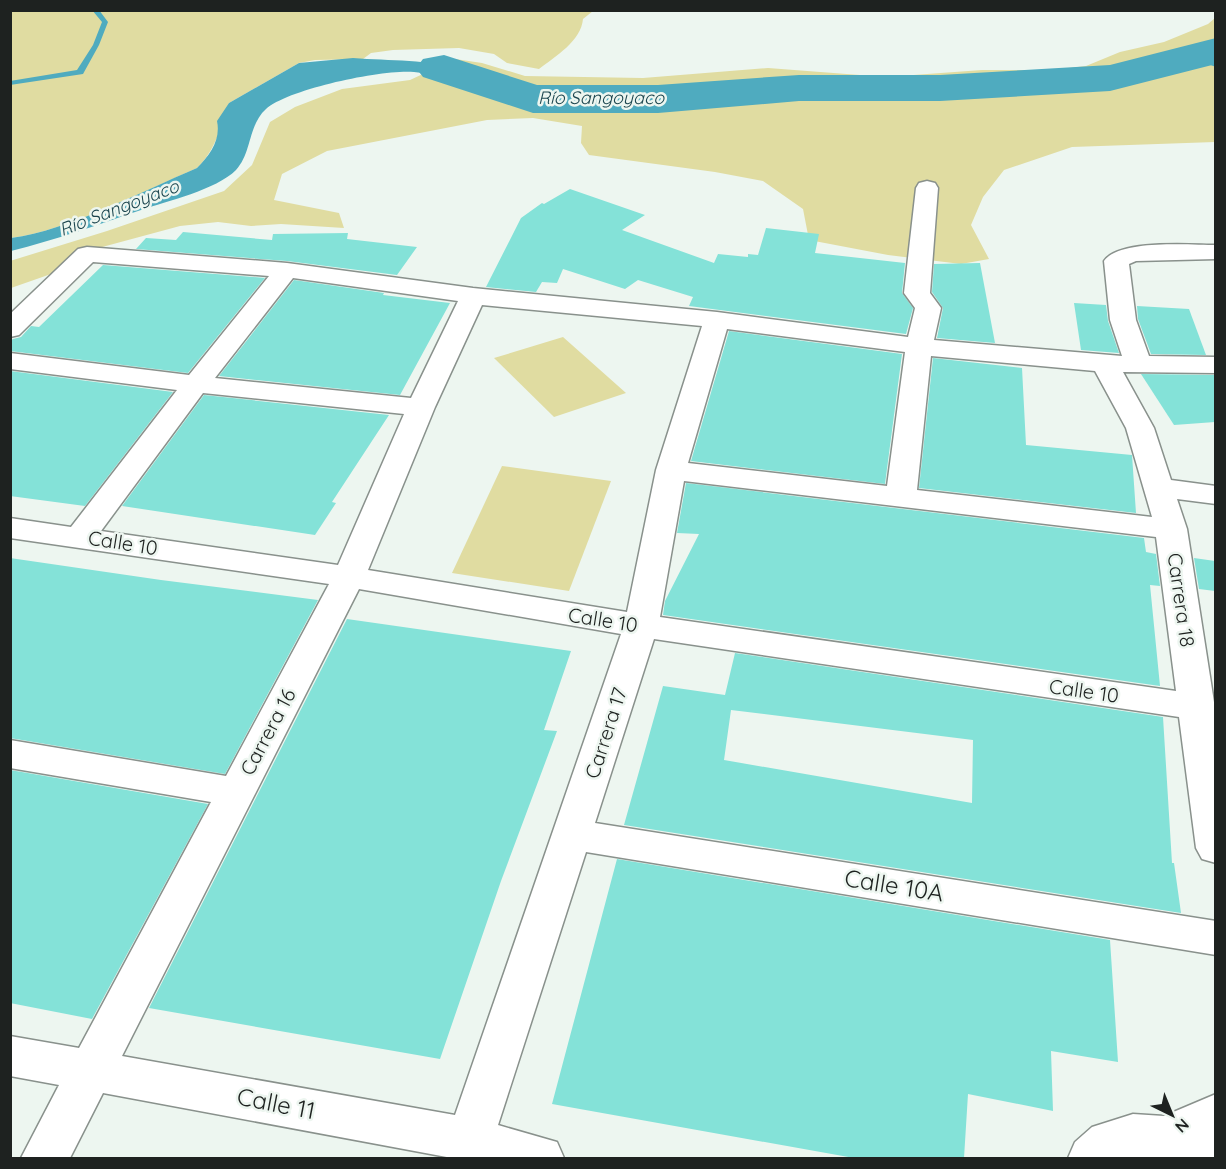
<svg xmlns="http://www.w3.org/2000/svg" width="1226" height="1169" font-family="Quicksand,sans-serif">
	<style>
		.green { fill: #e0dca1 }
		.water { fill: #4fabbf }
		.lines { fill: none; stroke-linecap: round; stroke-linejoin: round }
		.stream { fill: #4fabbf; fill-rule: evenodd }
		.river { fill: #4fabbf; fill-rule: evenodd }
		.building { fill: #84e2d8; fill-rule: evenodd }
		.minor-casing { stroke: #89918c; stroke-width: 3 }
		.minor { fill: #fff; fill-rule: evenodd }
		.labels { text-anchor: middle; stroke-width: 5; stroke-linejoin: round; paint-order: stroke }
		.far-water-label { font-size: 18px; font-style: italic; fill: #1b454e; stroke: #edf6f0 }
		.street-label { font-size: 20px; fill: #1e2220; stroke: #edf6f0 }
		.near-street-label { font-size: 24px; fill: #1e2220; stroke: #edf6f0 }
	</style>
	<rect width="100%" height="100%" fill="#edf6f0"/>
	<g class="green">
		<path d="M 10,11 L 593,11 L 583,19 C 581,41 556,56 539,69 L 507,63 L 494,54 L 459,48 L 393,50 L 371,53 L 363,59 L 315,60 L 299,63 L 229,103 C 221,127 215,151 197,168 C 141,192 70,230 11,238 Z"/>
		<polygon points="1215,18 1215,142 1072,147 1004,170 983,197 971,225 989,259 961,264 888,255 809,240 803,209 763,181 715,172 589,155 581,143 582,126 533,118 487,120 327,151 282,174 274,200 339,213 344,228 281,224 251,226 218,222 180,226 80,253 51,274 11,288 10,261 107,231 224,191 252,165 270,122 295,107 342,89 410,80 455,59 482,63 525,76 643,78 768,68 886,77 982,70 1051,70 1086,66 1120,52 1164,42 1208,24"/>
		<polygon points="563,337 626,393 554,417 494,358"/>
		<polygon points="502,466 611,481 569,591 452,573"/>
	</g>
	<path class="water" d="M 353,58 C 390,61 429,59 464,70 C 488,77 511,88 533,99 C 493,89 454,76 414,72 C 383,69 288,89 266,109 C 248,125 252,153 236,170 C 216,190 167,201 141,210 C 97,225 55,240 11,251 L 11,238 C 70,230 140,192 197,168 C 210,155 221,140 217,121 L 229,103 L 299,63 Z"/>
	<g class="lines">
		<g class="stream">
			<polygon points="92,10 99,10 108,22 99,45 83,74 10,85 10,81 77,70 93,45 102,22"/>
			<polygon points="1190,54 1216,62 1216,67 1188,57 1186,56"/>
		</g>
		<polygon class="river" points="1216,38 1216,64 1110,91 940,101 799,101 658,113 533,113 423,77 416,68 423,59 444,55 537,85 658,85 799,75 940,75 1110,65"/>
	</g>
	<g class="building">
		<polygon points="570,189 645,215 622,230 714,263 718,254 748,257 748,254 758,255 766,228 819,234 815,253 905,263 902,293 913,308 906,334 689,306 693,297 638,280 625,289 563,269 557,283 542,282 536,292 486,287 521,218 542,203 544,204"/>
		<polygon points="183,232 272,240 273,234 348,233 347,239 417,247 397,275 287,261 136,249 146,238 176,240"/>
		<polygon points="980,263 995,343 937,338 943,308 932,292 934,264"/>
		<polygon points="103,265 265,278 188,373 10,351 10,341 13,339 21,337 31,326 39,327"/>
		<polygon points="294,280 384,293 383,295 450,303 400,395 219,376"/>
		<polygon points="1074,303 1106,305 1108,321 1119,353 1081,350"/>
		<polygon points="1137,306 1189,309 1206,355 1151,354 1138,319"/>
		<polygon points="729,331 902,354 885,484 691,461"/>
		<polygon points="933,358 1022,368 1026,445 1132,455 1136,513 919,488"/>
		<polygon points="10,371 173,392 85,506 10,496"/>
		<polygon points="1141,374 1214,375 1215,422 1174,425"/>
		<polygon points="204,395 389,415 332,502 336,503 315,535 122,506"/>
		<polygon points="686,483 1144,538 1146,552 1156,554 1160,586 1150,585 1160,686 663,615 665,601 699,534 677,533"/>
		<polygon points="10,558 161,580 318,600 225,774 10,738"/>
		<polygon points="1194,558 1215,561 1215,591 1199,589"/>
		<polygon points="347,619 571,651 544,730 557,731 501,881 440,1059 149,1008"/>
		<path d="M 735,653 L 1163,717 L 1172,863 L 1174,863 L 1181,913 L 624,825 L 663,686 L 725,695 ZM 731,710 L 973,740 L 972,803 L 724,760 Z"/>
		<polygon points="10,770 208,804 92,1019 10,1003"/>
		<polygon points="617,859 1110,940 1118,1062 1051,1051 1053,1111 968,1094 964,1158 854,1158 552,1104"/>
	</g>
	<g class="lines">
		<defs>
			<g id="minor">
				<path d="M 927,181 L 935,183 L 938,188 L 930,293 L 941,308 L 934,340 L 1122,356 L 1110,320 L 1104,261 C 1119,239 1190,245 1216,245 L 1216,259 L 1136,261 L 1129,264 L 1136,320 L 1149,356 L 1216,357 L 1216,373 L 1123,372 L 1154,428 L 1171,480 L 1216,486 L 1216,504 L 1177,499 L 1187,529 L 1216,715 L 1216,863 L 1202,859 L 1196,848 L 1179,717 L 654,639 L 595,823 L 1216,921 L 1216,955 L 586,852 L 498,1125 L 557,1142 L 564,1158 L 452,1158 L 103,1093 L 70,1158 L 21,1158 L 59,1085 L 10,1076 L 10,1036 L 79,1048 L 211,802 L 10,768 L 10,740 L 226,776 L 329,584 L 10,538 L 10,518 L 71,527 L 177,390 L 10,369 L 10,353 L 189,375 L 269,276 L 93,262 L 19,335 L 10,337 L 10,314 L 78,249 L 87,247 L 287,263 L 473,288 L 717,312 L 908,337 L 915,308 L 904,293 L 916,188 L 919,183 ZM 293,278 L 458,301 L 411,398 L 215,378 ZM 482,305 L 702,326 L 656,470 L 627,612 L 368,570 L 435,407 ZM 727,329 L 905,352 L 887,486 L 688,463 ZM 931,356 L 1095,371 L 1126,428 L 1152,517 L 917,490 ZM 203,393 L 404,414 L 338,565 L 101,531 ZM 684,481 L 1156,537 L 1176,691 L 660,617 ZM 359,589 L 621,634 L 455,1115 L 122,1056 Z"/>
				<polygon points="1216,1094 1216,1158 1068,1158 1075,1142 1092,1127 1133,1114 1164,1116"/>
			</g>
		</defs>
		<use href="#minor" class="minor-casing"/>
		<use href="#minor" class="minor"/>
	</g>
	<g class="labels">
		<g class="far-water-label">
			<text x="601" y="104">Río Sangoyaco</text>
			<text transform="translate(119 208) rotate(-21)" y="6">Río Sangoyaco</text>
		</g>
		<g class="street-label">
			<text transform="translate(123 543) rotate(9)" y="7">Calle 10</text>
			<text transform="translate(1181 600) rotate(82)" y="7">Carrera 18</text>
			<text transform="translate(603 620) rotate(9)" y="7">Calle 10</text>
			<text transform="translate(1084 691) rotate(8)" y="7">Calle 10</text>
			<text transform="translate(268 732) rotate(-62)" y="7">Carrera 16</text>
			<text transform="translate(606 733) rotate(-72)" y="7">Carrera 17</text>
		</g>
		<g class="near-street-label">
			<text transform="translate(894 886) rotate(9)" y="8">Calle 10A</text>
			<text transform="translate(276 1104) rotate(11)" y="8">Calle 11</text>
		</g>
	</g>
	<rect width="1226" height="1169" fill="none" stroke="#1e2220" stroke-width="24"/>
	<g transform="translate(1172 1115) rotate(137)" stroke="#edf6f0" stroke-width="4.5" paint-order="stroke">
	<path d="M0-4.5L10 22L0 15L-10 22Z" fill="#1e2220"/>
	<text y="-9" font-size="16" font-weight="bold" text-anchor="middle" fill="#1e2220">N</text>
	</g>
</svg>
